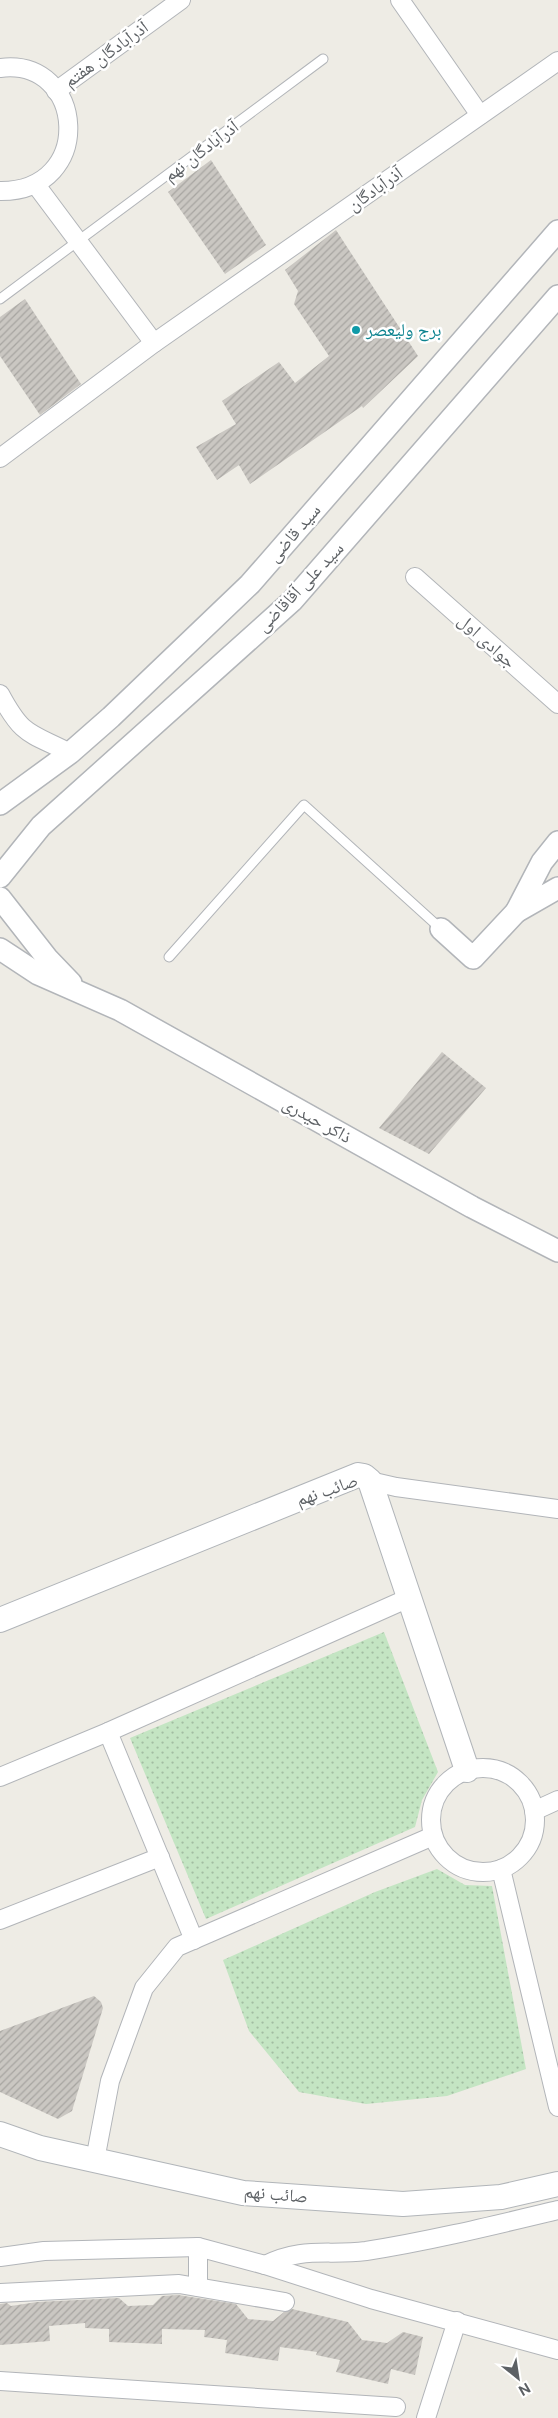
<svg xmlns="http://www.w3.org/2000/svg" width="558" height="2418" font-family="'Public Sans','Noto Naskh Arabic',sans-serif">
	<style>
		.grass { fill: url(#grass-dots) }
		.building { fill: url(#building-hatch) }
		.lines { fill: none; stroke-linecap: round; stroke-linejoin: round }
		.service-casing { stroke: #b2b5b9; stroke-width: 11 }
		.minor-casing { stroke: #b2b5b9; stroke-width: 20 }
		.tertiary-casing { stroke: #b2b5b9; stroke-width: 24 }
		.secondary-casing { stroke: #b1b5b9; stroke-width: 26 }
		.service { stroke: #fff; stroke-width: 9 }
		.minor { stroke: #fff; stroke-width: 18 }
		.tertiary { stroke: #fff; stroke-width: 21 }
		.secondary { stroke: #fff; stroke-width: 24 }
		.culture-dot { fill: #0f9aa8; stroke: #fff; stroke-width: 2 }
		.labels { text-anchor: middle; stroke-width: 5; stroke-linejoin: round; paint-order: stroke }
		.street-label { font-size: 18px; fill: #5d6165; stroke: #fff }
		.culture-label { font-size: 18px; fill: #0d838f; stroke: #fff; text-anchor: start }
	</style>
	<defs>
		<pattern id="grass-dots" width="8" height="8" patternUnits="userSpaceOnUse" patternTransform="scale(1.25)"><rect width="8" height="8" fill="#c4e5c3"/><path d="M2 2h.1M6 6h.1" fill="none" stroke="#a2bda2" stroke-width="1.8" stroke-linecap="round"/></pattern>
		<pattern id="building-hatch" width="6" height="6" patternUnits="userSpaceOnUse" patternTransform="scale(1.25)"><rect width="6" height="6" fill="#cac7c2"/><path d="M-1 1l2-2M0 6l6-6M5 7l2-2" fill="none" stroke="#a7a5a1"/></pattern>
	</defs>
	<rect width="100%" height="100%" fill="#eeece5"/>
	<g class="grass">
		<polygon points="384,1632 438,1772 422,1800 415,1827 206,1919 130,1738"/>
		<polygon points="437,1869 465,1885 492,1886 526,2069 447,2096 366,2104 299,2092 249,2031 223,1960 375,1892"/>
	</g>
	<g class="building">
		<polygon points="211,160 266,245 225,274 168,192"/>
		<polygon points="336,230 418,356 363,408 362,406 250,484 239,465 217,480 196,447 236,424 222,401 279,362 295,383 329,356 294,304 298,291 285,270"/>
		<polygon points="25,299 81,384 40,415 0,356 0,317"/>
		<polygon points="442,1052 486,1088 429,1154 379,1128"/>
		<polygon points="94,1996 101,2002 103,2008 72,2111 58,2119 0,2092 0,2031"/>
		<polygon points="178,2295 236,2304 248,2319 273,2321 284,2312 292,2309 348,2322 362,2340 387,2343 403,2332 423,2337 415,2375 391,2369 388,2384 336,2372 340,2360 316,2355 317,2352 280,2347 278,2361 225,2353 227,2340 204,2337 205,2330 162,2329 162,2344 109,2342 109,2329 85,2328 85,2323 49,2326 50,2341 0,2345 0,2304 7,2303 11,2306 37,2302 119,2298 128,2306 153,2305 162,2296"/>
	</g>
	<g class="lines">
		<defs>
			<g id="service">
				<polyline points="0,299 323,59"/>
				<polyline points="169,957 304,805 441,929"/>
			</g>
			<g id="minor">
				<polyline points="400,0 480,115"/>
				<path d="M 0,68 C 86,57 96,192 0,191"/>
				<polyline points="56,91 181,0"/>
				<polyline points="36,185 154,343"/>
				<polyline points="0,458 154,343 558,61"/>
				<polyline points="415,577 558,704"/>
				<path d="M 0,694 C 23,737 29,732 70,753"/>
				<polyline points="370,1481 396,1487 558,1509"/>
				<polyline points="108,1732 194,1940"/>
				<circle cx="483" cy="1820" r="52"/>
				<polyline points="0,1777 108,1732 411,1597"/>
				<polyline points="534,1811 558,1800"/>
				<polyline points="501,1869 558,2107"/>
				<polyline points="0,1920 160,1857"/>
				<polyline points="95,2160 110,2081 144,1988 177,1947 433,1836"/>
				<polyline points="198,2247 198,2287"/>
				<polyline points="0,2257 44,2251 198,2247 265,2265 371,2299 558,2350"/>
				<path d="M 265,2265 C 304,2246 327,2256 366,2251 C 430,2241 495,2225 558,2210"/>
				<polyline points="0,2293 179,2284 285,2302"/>
				<polyline points="0,2381 396,2407"/>
				<polyline points="426,2418 457,2321"/>
			</g>
			<g id="tertiary">
				<polyline points="0,804 70,753 111,717 250,584 558,231"/>
				<polyline points="558,842 542,862 516,912 558,888"/>
				<polyline points="0,877 41,826 292,601 558,296"/>
				<polyline points="0,898 47,958 71,983"/>
				<polyline points="441,929 473,958 516,912"/>
				<polyline points="0,949 38,974 120,1010 472,1207 558,1251"/>
			</g>
			<g id="secondary">
				<polyline points="0,1620 358,1475 364,1476 370,1481 467,1770"/>
				<polyline points="0,2134 40,2148 243,2193 403,2204 501,2197 558,2184"/>
			</g>
		</defs>
		<use href="#service" class="service-casing"/>
		<use href="#minor" class="minor-casing"/>
		<use href="#tertiary" class="tertiary-casing"/>
		<use href="#secondary" class="secondary-casing"/>
		<use href="#service" class="service"/>
		<use href="#minor" class="minor"/>
		<use href="#tertiary" class="tertiary"/>
		<use href="#secondary" class="secondary"/>
	</g>
	<circle class="culture-dot" cx="356" cy="330" r="5"/>
	<g class="labels">
		<g class="street-label">
			<text transform="translate(106 54) rotate(-36)" y="6">آذرآبادگان هفتم</text>
			<text transform="translate(201 151) rotate(-37)" y="6">آذرآبادگان نهم</text>
			<text transform="translate(375 189) rotate(-35)" y="6">آذرآبادگان</text>
			<text transform="translate(294 533) rotate(-49)" y="6">سید قاضی</text>
			<text transform="translate(300 587) rotate(-46)" y="6">سید علی آقاقاضی</text>
			<text transform="translate(487 641) rotate(42)" y="6">جوادی اول</text>
			<text transform="translate(317 1120) rotate(29)" y="6">ذاکر حیدری</text>
			<text transform="translate(327 1490) rotate(-19)" y="6">صائب نهم</text>
			<text transform="translate(276 2194) rotate(5)" y="6">صائب نهم</text>
		</g>
		<g class="culture-label">
			<text x="366" y="336">برج ولیعصر</text>
		</g>
	</g>
	<g transform="translate(518 2378) rotate(150)" stroke="#ffffff" stroke-width="4" paint-order="stroke">
	<path d="M0-4L9 19L0 12L-9 19Z" fill="#5d6165"/>
	<text y="-8" font-size="14" font-weight="bold" text-anchor="middle" fill="#5d6165">N</text>
	</g>
</svg>
